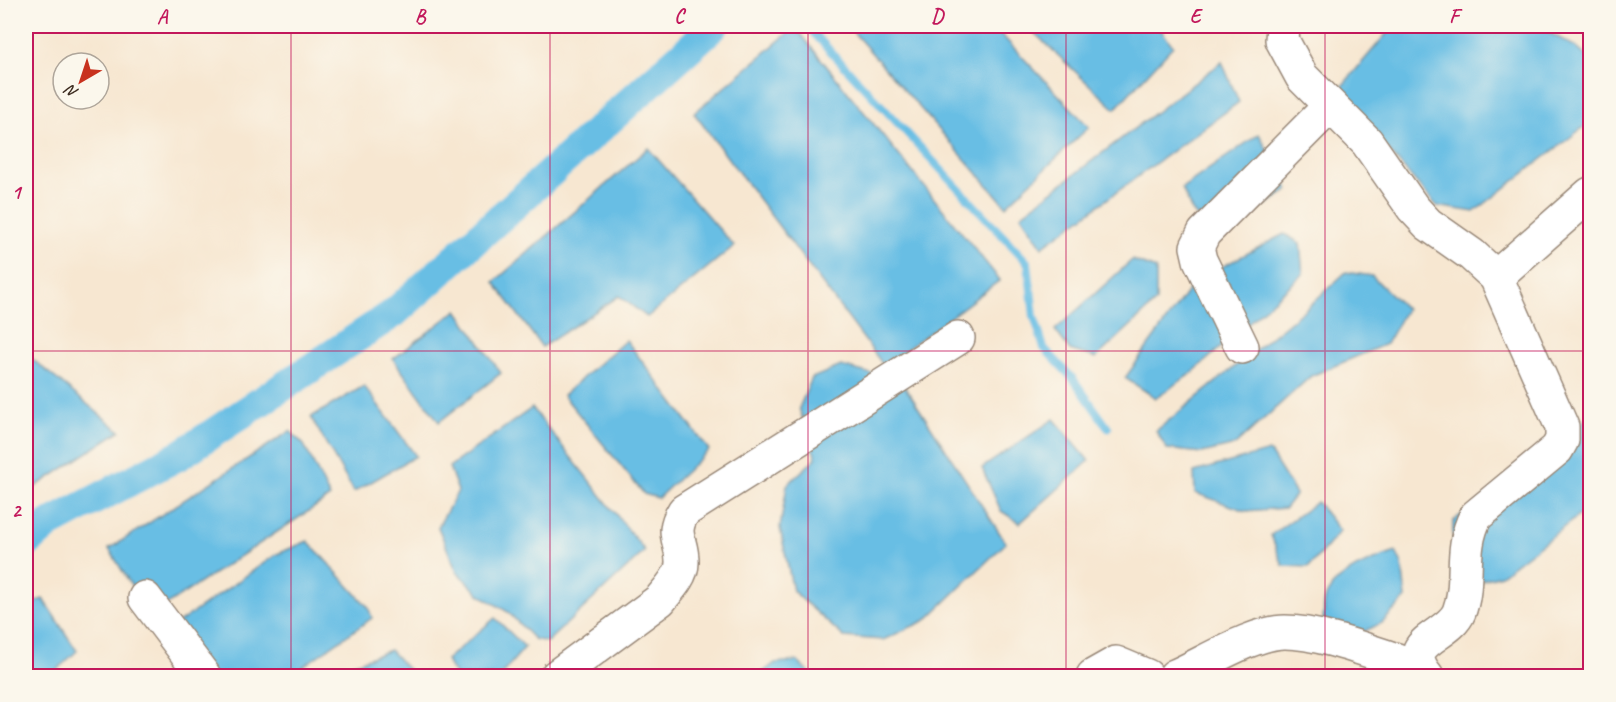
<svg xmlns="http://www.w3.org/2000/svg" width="1616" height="702" font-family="Caveat,sans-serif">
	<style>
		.water { fill: #67bee4; stroke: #517481; stroke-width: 1.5 }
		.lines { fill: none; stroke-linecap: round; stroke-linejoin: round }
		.stream { stroke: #67bee4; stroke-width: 8 }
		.canal { stroke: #67bee4; stroke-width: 30 }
		.minor-casing { stroke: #998878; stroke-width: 36 }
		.minor { stroke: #fff; stroke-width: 33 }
		.grid { fill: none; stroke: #c2185b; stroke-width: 1.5; stroke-opacity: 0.55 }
		.neatline { fill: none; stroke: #c2185b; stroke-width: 2 }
		.grid-label { font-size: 20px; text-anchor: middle; font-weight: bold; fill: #c2185b }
	</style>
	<rect width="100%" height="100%" fill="#fbf7ec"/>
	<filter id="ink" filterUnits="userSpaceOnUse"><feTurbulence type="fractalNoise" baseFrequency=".0167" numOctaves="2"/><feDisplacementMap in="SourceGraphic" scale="12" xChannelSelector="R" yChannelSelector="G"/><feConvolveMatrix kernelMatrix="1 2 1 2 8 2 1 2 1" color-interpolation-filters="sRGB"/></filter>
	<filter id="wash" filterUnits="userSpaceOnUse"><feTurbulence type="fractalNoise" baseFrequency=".008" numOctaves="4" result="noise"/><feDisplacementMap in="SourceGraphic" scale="24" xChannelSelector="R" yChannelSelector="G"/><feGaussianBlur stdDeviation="1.35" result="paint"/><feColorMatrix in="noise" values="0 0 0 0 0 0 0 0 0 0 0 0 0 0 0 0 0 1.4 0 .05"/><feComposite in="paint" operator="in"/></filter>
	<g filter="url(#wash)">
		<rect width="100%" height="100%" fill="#f7e7d1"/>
		<g class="water">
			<polygon points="848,26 993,26 1089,127 1006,206"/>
			<polygon points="1027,26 1158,26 1173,46 1115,109"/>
			<polygon points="1393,26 1537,26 1574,46 1590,59 1590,122 1474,212 1437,206 1337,92"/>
			<polygon points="795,27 1000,280 884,366 694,113"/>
			<polygon points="1222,62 1239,102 1042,247 1021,215"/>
			<polygon points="1259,134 1289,190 1215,237 1192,211 1182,188"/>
			<polygon points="648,148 734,246 647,317 619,296 542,347 494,282"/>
			<polygon points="1284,234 1300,243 1303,274 1192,373 1156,398 1125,378 1195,281"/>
			<polygon points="1132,260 1156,269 1156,302 1096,358 1070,350 1055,330"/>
			<polygon points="1346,272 1372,276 1406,309 1386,344 1311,376 1235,445 1202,453 1167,449 1156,431 1308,307"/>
			<polygon points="457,310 501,373 439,422 393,359"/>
			<polygon points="626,340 709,450 658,498 644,494 563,395"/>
			<polygon points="26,354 120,431 26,493"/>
			<polygon points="841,366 902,382 1006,543 926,620 883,640 844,637 793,591 780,528 787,485 816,458 799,408 812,378"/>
			<polygon points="364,386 416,456 354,492 311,417"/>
			<polygon points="532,408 645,551 547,642 534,639 508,612 480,595 457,572 438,527 458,491 449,467"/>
			<polygon points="1590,416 1590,507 1501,575 1468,584 1453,569 1453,521"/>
			<polygon points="1054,419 1089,461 1020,523 1001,511 982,468"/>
			<polygon points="290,431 304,445 330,497 150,616 109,549"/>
			<polygon points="1269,451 1296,494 1285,508 1246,511 1195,493 1194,472"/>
			<polygon points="1317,502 1340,531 1309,567 1283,566 1271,535"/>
			<polygon points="308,541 368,607 372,618 289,676 192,676 176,666 161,635 277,554"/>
			<path d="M 1396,552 L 1402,564 L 1406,598 L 1382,623 L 1344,641 L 1323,623 C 1324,615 1323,601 1327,594 C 1339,571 1373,560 1396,552 Z"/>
			<polygon points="43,599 77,651 50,676 26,676 26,605"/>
			<polygon points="495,618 525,647 500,676 456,676 446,660"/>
			<polygon points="390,650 414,676 332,676 348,666"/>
			<polygon points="797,661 813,676 758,676 775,663"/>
		</g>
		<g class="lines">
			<polyline class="stream" points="807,26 1028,263 1034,316 1044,348 1074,380 1108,428"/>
			<polyline class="canal" points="26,544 49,524 180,455 394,313 714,26"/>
		</g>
	</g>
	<g filter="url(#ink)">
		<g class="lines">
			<defs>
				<g id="minor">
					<path d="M 1283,26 L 1282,40 L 1302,77 L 1367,142 L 1413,208 L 1428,224 L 1472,255 L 1496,277 L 1562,427 L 1562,440 L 1557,449 L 1476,516 C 1458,550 1471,581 1459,612 C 1449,637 1398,641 1427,676"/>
					<polyline points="1496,277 1590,194"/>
					<polyline points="1242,347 1200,260 1197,247 1204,233 1330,106"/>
					<polyline points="145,598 204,676"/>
					<path d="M 557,676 L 660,600 C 668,590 682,576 682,563 C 683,540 669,535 684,511 L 958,338"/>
					<polyline points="1093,676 1116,663 1147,676"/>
					<path d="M 1175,676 C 1205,663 1253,632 1285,632 C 1323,632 1381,656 1419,667"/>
				</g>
			</defs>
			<use href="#minor" class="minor-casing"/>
			<use href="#minor" class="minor"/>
		</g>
	</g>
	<path class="grid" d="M 291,26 L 291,676M 550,26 L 550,676M 808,26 L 808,676M 1066,26 L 1066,676M 1325,26 L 1325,676M 26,351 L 1590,351"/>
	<rect width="1616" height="702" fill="none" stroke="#fbf7ec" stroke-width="66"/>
	<g transform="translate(81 81) rotate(219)"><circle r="28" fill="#fbf7ec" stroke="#aea59a" stroke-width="1.5"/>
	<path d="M0-4.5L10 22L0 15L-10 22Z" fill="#c8321e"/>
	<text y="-9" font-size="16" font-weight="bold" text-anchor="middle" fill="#3b2a1e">N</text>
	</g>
	<rect x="33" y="33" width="1550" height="636" class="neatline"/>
	<g class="grid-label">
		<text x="162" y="23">A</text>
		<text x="420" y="23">B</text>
		<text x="679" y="23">C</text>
		<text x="937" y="23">D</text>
		<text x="1195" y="23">E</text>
		<text x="1454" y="23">F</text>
		<text x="16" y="199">1</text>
		<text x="16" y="517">2</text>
	</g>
</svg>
